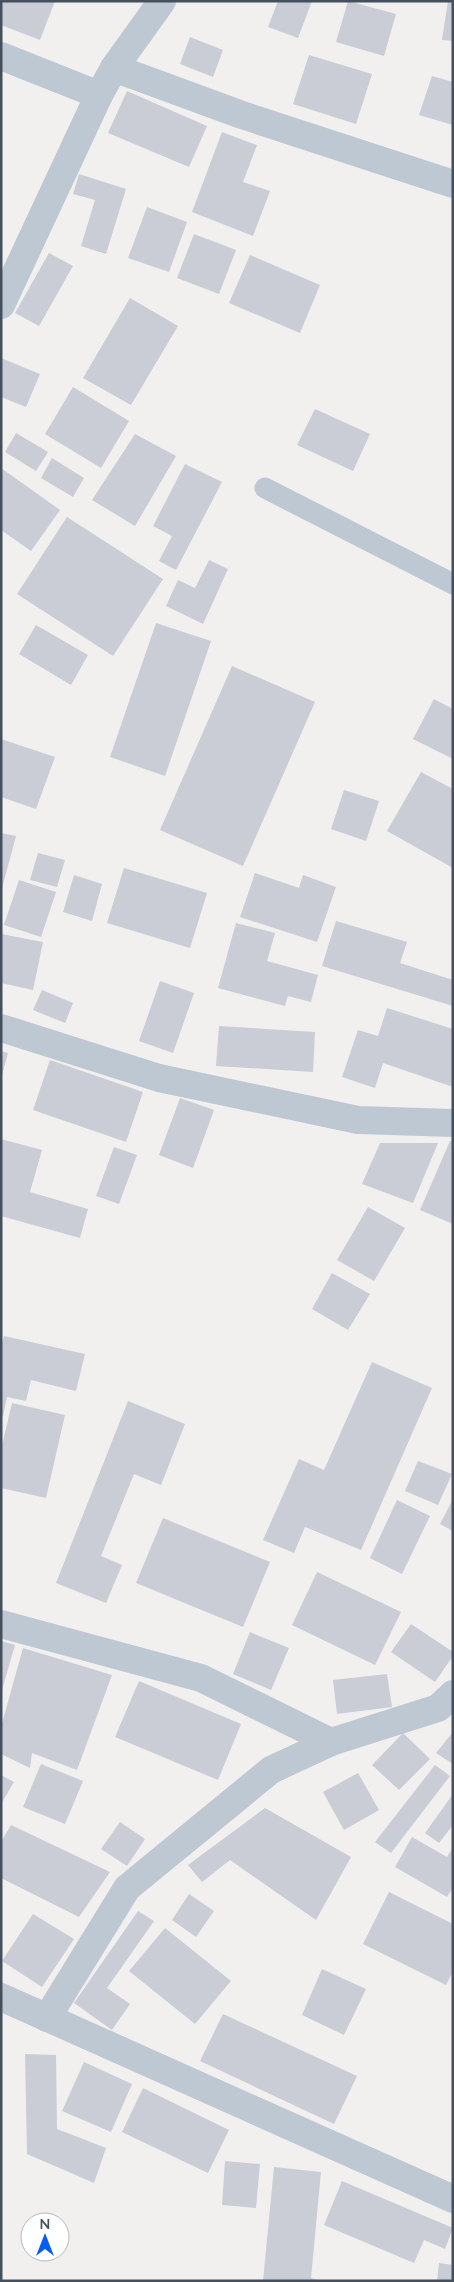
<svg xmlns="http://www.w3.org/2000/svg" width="454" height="2282" font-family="Lato,sans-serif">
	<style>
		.building { fill: #cacdd5 }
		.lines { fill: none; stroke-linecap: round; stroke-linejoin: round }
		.service { stroke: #bec8d2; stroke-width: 21 }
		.minor { stroke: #bec8d2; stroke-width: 28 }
	</style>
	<rect width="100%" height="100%" fill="#f2efef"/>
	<g class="building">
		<polygon points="1,1 55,1 40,40 1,25"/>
		<polygon points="278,1 312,1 298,38 268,27"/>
		<polygon points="348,1 396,14 384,56 336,42"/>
		<polygon points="448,1 453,1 453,41 442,40"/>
		<polygon points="190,37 223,50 213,77 180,64"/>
		<polygon points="309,55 372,74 356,124 293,104"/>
		<polygon points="432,76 453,82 453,125 419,115"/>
		<polygon points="127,91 207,126 189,167 108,133"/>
		<polygon points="222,132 257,145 243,182 270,191 253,236 192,212"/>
		<polygon points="79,174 126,189 106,254 81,246 95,200 73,194"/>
		<polygon points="147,207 187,222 169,272 128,258"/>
		<polygon points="194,234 236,250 219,294 177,278"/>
		<polygon points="49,253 73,266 39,326 15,313"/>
		<polygon points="250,255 320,285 300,333 229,303"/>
		<polygon points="130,298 178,326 131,405 83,378"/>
		<polygon points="1,358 40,374 26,407 1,397"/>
		<polygon points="73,387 129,421 101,468 45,434"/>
		<polygon points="315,409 370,434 353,471 297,445"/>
		<polygon points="16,433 48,452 36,471 5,452"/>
		<polygon points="135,434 176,456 135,526 92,500"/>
		<polygon points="52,458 84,478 73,497 41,478"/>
		<polygon points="185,464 222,482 176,570 159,561 172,536 153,526"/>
		<polygon points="1,468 60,510 31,551 1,530"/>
		<polygon points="67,517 163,579 113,656 17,594"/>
		<polygon points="209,560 228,569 203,624 166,606 178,580 195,588"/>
		<polygon points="156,623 211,641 165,776 110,757"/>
		<polygon points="36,625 88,655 71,685 19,654"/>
		<polygon points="232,666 315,702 243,866 160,830"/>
		<polygon points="434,699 453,709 453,759 413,739"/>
		<polygon points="1,739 55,757 36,809 1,797"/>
		<polygon points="421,772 453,789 453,868 387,831"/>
		<polygon points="344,790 379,801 366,841 331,829"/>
		<polygon points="1,833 16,836 2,888 1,888"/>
		<polygon points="38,853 65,860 57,887 30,880"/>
		<polygon points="124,868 207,893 190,948 107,923"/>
		<polygon points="255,873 299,888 303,875 336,887 317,942 240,917"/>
		<polygon points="74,875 102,884 92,921 63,912"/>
		<polygon points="19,880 56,892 41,937 4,925"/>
		<polygon points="336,921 407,942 400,963 453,980 453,1006 322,966"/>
		<polygon points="236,923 275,933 267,961 318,975 311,1002 288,996 285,1006 218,988"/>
		<polygon points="1,934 43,942 33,990 1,983"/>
		<polygon points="160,981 194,993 173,1053 139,1041"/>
		<polygon points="42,990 73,1003 65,1023 33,1010"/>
		<polygon points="387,1008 453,1029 453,1087 383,1063 375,1088 342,1077 358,1030 378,1036"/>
		<polygon points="219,1026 315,1032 313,1072 216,1066"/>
		<polygon points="1,1051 8,1053 2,1075 1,1075"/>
		<polygon points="50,1060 143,1092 126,1142 33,1110"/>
		<polygon points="180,1098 214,1110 193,1168 159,1155"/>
		<polygon points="1,1139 42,1150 30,1192 88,1209 80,1238 1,1216"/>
		<polygon points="450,1141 453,1142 453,1224 420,1210"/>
		<polygon points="380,1143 438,1143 413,1203 362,1184"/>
		<polygon points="114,1147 137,1155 119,1204 96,1196"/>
		<polygon points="368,1207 405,1228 374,1281 337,1260"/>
		<polygon points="332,1273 370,1294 348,1330 312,1309"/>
		<polygon points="4,1336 85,1354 76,1391 31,1380 26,1401 7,1397 3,1416 1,1416 1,1347"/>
		<polygon points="372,1362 432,1388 361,1550 305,1527 294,1553 263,1540 299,1459 324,1470"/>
		<polygon points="128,1401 185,1424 161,1485 134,1474 101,1556 122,1565 106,1603 56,1583"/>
		<polygon points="12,1403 65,1415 46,1498 1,1488 1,1450"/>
		<polygon points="418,1461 452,1474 438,1505 405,1491"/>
		<polygon points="453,1499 453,1531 440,1524"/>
		<polygon points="397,1500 430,1516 402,1574 370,1558"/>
		<polygon points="163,1518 270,1562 243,1627 136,1583"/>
		<polygon points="317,1572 401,1612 375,1665 292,1625"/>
		<polygon points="411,1624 453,1652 453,1656 435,1682 391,1652"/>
		<polygon points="250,1632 289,1648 271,1690 233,1674"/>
		<polygon points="1,1641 15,1645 2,1690 1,1690"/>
		<polygon points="23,1648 112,1675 77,1770 32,1753 30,1768 1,1754 1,1727"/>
		<polygon points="387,1674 392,1707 337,1714 333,1680"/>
		<polygon points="139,1681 241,1724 218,1780 115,1737"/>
		<polygon points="453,1732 453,1764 436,1753"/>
		<polygon points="403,1733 430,1759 399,1790 372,1765"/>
		<polygon points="41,1764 83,1781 65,1824 23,1807"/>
		<polygon points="435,1765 450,1776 391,1853 375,1842"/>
		<polygon points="358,1773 379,1810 344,1830 323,1792"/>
		<polygon points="1,1775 14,1782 1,1804"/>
		<polygon points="453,1794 453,1825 439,1843 425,1833"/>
		<polygon points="265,1808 351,1857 316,1920 230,1860 202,1882 188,1865"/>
		<polygon points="120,1822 145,1839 127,1866 101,1849"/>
		<polygon points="11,1825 110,1872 79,1917 1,1878 1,1842"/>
		<polygon points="412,1837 447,1857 453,1847 453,1887 447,1897 395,1867"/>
		<polygon points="389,1892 453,1924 453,1971 446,1985 363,1944"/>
		<polygon points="189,1894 214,1911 196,1937 172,1920"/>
		<polygon points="138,1911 154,1921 107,1988 130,2004 112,2030 74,2003"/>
		<polygon points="33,1914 74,1939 42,1987 2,1961"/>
		<polygon points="165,1928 231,1981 195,2024 129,1971"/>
		<polygon points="322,1969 366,1989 344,2035 302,2015"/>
		<polygon points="223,2014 357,2076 334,2124 200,2061"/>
		<polygon points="25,2054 56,2055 57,2129 106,2148 94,2183 27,2154"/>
		<polygon points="84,2062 132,2084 111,2132 62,2111"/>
		<polygon points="143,2088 229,2130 208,2173 122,2132"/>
		<polygon points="225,2161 260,2164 256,2208 222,2205"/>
		<polygon points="274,2167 321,2172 311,2278 322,2281 263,2281"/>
		<polygon points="342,2181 453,2228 445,2249 424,2240 414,2263 324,2225"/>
		<polygon points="439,2263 453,2265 453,2281 437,2281"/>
	</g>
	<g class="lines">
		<polyline class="service" points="265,488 453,584"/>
		<g class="minor">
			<polyline points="1,56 99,95"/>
			<polyline points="114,68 242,115 453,184"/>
			<polyline points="1,305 99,95 114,68 162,1"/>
			<polyline points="1,1028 159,1078 358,1120 453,1123"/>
			<polyline points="1,1624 201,1678 331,1742"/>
			<polyline points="1,1997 453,2199"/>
			<polyline points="47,2018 127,1888 271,1770 331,1742 438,1708 453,1694"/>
		</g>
	</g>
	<rect width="454" height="2282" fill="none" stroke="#45505e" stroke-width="5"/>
	<g transform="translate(45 2237)"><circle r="24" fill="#ffffff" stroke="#b5b9bf"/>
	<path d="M0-4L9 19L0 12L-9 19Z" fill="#075cf3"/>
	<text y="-8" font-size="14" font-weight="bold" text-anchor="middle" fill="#45505e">N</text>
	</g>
</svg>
